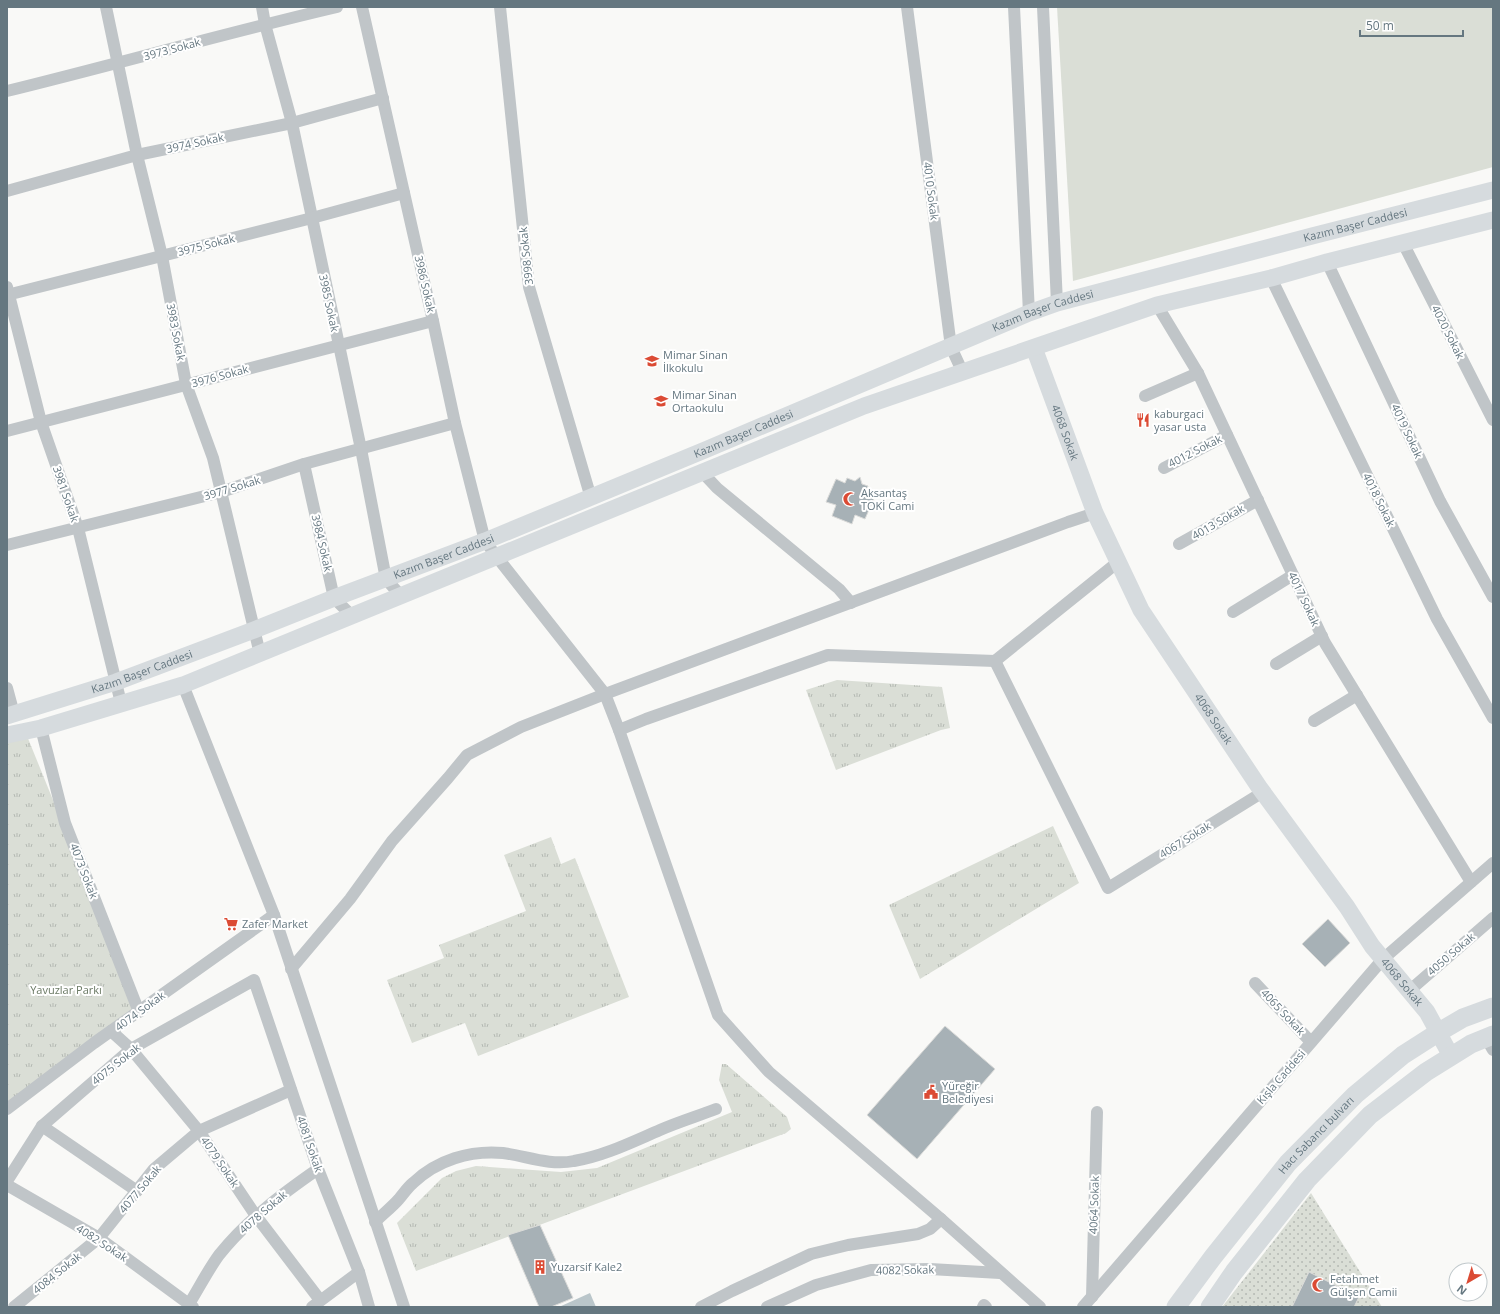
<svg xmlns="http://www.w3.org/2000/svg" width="1500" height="1314" font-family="'Open Sans',sans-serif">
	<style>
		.grass { fill: #daded6 }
		.park { fill: url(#park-tufts) }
		.garden { fill: url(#garden-dots) }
		.water { fill: #bac6ca }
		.building { fill: #a7b1b6; stroke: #dbdbd9 }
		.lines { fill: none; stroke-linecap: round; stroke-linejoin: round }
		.minor { stroke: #c0c5c8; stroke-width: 12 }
		.secondary { stroke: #d6dbde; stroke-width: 17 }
		.primary { stroke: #d6dbde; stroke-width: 19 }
		.labels { text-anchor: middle; stroke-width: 4; stroke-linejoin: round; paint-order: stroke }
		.street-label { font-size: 11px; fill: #657780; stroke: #fff }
		.poi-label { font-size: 11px; fill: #657780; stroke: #fff; text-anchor: start }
		.park-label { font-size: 11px; fill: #6a7964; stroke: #fff }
	</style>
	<defs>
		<pattern id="park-tufts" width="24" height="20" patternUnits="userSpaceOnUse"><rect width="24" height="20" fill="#daded6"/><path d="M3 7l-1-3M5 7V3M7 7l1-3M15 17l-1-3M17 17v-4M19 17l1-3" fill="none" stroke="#b4b9b3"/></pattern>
		<pattern id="garden-dots" width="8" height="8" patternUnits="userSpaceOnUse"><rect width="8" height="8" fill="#daded6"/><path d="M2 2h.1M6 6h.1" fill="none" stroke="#b4b9b3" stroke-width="1.8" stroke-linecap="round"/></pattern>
	</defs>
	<rect width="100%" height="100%" fill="#f9f9f7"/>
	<polygon class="grass" points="1057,7 1493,7 1493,167 1073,281"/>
	<g class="park">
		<polygon points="837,680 942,687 950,728 941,730 836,770 806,690"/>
		<polygon points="25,731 139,1012 7,1110 7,735"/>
		<polygon points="1053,826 1079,883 920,979 889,905"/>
		<polygon points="551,837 561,864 575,858 629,997 478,1056 465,1023 412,1043 387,980 444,958 439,945 526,911 504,855"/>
		<polygon points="722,1064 726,1064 787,1117 791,1129 786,1133 416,1271 397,1223 442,1178 456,1171 476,1166 561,1172 597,1168 732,1112 719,1080"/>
	</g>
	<polygon class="garden" points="1311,1193 1382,1307 1222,1307"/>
	<polygon class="water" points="590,1293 596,1307 559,1307"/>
	<g class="building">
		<polygon points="860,477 862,484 868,486 866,492 875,496 865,519 855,515 852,524 832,516 836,505 826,502 836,479 845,483 847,478 855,481"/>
		<polygon points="1328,919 1350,943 1325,967 1302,944"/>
		<polygon points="945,1026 995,1069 917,1159 867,1115"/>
		<polygon points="540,1225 573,1298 551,1307 539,1307 508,1235"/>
		<polygon points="1309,1272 1359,1297 1354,1307 1292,1307"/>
	</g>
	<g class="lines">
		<g class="minor">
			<polyline points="106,7 137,155 162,256 186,384 213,458 260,654"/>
			<polyline points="262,7 265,24 292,123 361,449 386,579 401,596"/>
			<polyline points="362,7 433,321 455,423 485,541 497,557 605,694 619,730 718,1015 769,1072 941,1219 1040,1307"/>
			<polyline points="500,7 529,287 591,498"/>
			<polyline points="907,7 951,347 963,373"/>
			<polyline points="1014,7 1029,313"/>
			<polyline points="1043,7 1057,303"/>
			<path d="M 7,91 C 117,64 226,33 337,7"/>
			<polyline points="7,191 137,155 292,123 383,98"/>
			<polyline points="1403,243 1493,420"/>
			<polyline points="1327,262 1440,501 1493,597"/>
			<polyline points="1271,278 1437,619 1493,718"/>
			<polyline points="7,287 41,422 78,528 121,703"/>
			<polyline points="7,295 312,218 404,193"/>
			<polyline points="1157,305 1198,373 1325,643 1471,882"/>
			<polyline points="1145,396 1198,373"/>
			<polyline points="7,431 433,321"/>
			<polyline points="304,464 334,598 352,616"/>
			<polyline points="1164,468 1227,435"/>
			<polyline points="703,473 717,488 839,589 851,603"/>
			<polyline points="1179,544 1258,500"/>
			<polyline points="7,545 221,492 304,464 455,423"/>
			<polyline points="1233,612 1293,575"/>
			<polyline points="995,661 1108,888 1263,792"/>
			<polyline points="1276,664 1322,636"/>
			<polyline points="183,685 274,915 404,1307"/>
			<polyline points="7,688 14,714"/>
			<polyline points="1314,721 1357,695"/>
			<polyline points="41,728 65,823 139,1012"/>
			<polyline points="619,730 646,719 828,655 995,661 1118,562"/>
			<polyline points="291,969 350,899 392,841 448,778 467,755 521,727 605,694 1068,522 1095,513"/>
			<polyline points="1255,983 1311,1042"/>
			<polyline points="1409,991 1493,918"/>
			<polyline points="111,1031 131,1049 199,1131 256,1216 320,1300"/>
			<polyline points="1486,1038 1493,1050"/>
			<polyline points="7,1109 94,1043 274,915"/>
			<polyline points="42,1126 137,1191"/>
			<polyline points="7,1181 42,1126 131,1049 254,980 318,1169 359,1272 369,1307"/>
			<polyline points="7,1185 99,1238 193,1307"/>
			<path d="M 375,1222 C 383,1214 392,1207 399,1199 C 404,1193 408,1187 413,1183 C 437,1160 470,1150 503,1153 C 526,1156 550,1166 574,1161 C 604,1156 632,1142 660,1130 C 678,1122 698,1116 716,1109"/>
			<polyline points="1092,1297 1097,1112"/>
			<path d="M 189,1304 C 199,1288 208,1270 219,1255 C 247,1220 282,1194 318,1169"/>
			<polyline points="14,1307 99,1238 154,1169 199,1131 291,1090"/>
			<polyline points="312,1307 359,1272"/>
			<polyline points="701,1307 732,1291 811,1254 848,1245 918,1234 930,1229 941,1219"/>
			<polyline points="767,1307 816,1285 871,1270 930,1269 1000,1273"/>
			<polyline points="983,1307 984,1305 986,1307"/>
			<polyline points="1083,1307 1383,959 1493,863"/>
		</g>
		<g class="secondary">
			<path id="s1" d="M 1034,348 L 1095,513 L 1141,610 L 1259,787 L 1347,907 L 1372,946 L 1427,1012 L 1451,1056"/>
			<path id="s2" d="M 7,716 L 116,682 L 254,630 L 334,598 L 485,541 L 705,450 L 1029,313 L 1057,303 L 1312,236 L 1493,190"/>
			<polyline points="7,735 41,728 183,685 864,406 1157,305 1271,278 1327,262 1493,220"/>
		</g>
		<g class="primary">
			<path id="s3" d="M 1176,1307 L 1213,1257 L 1288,1163 L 1355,1095 L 1403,1055 L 1439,1032 L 1463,1018 L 1493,1007"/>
			<polyline points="1210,1307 1234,1272 1307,1180 1370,1115 1426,1072 1471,1044 1493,1035"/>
		</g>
	</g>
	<defs>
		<symbol id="school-bare" viewBox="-9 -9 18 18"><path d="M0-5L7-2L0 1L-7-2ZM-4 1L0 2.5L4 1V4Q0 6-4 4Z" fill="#db4b34" stroke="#fff" stroke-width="2.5" paint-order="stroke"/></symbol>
		<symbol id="restaurant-bare" viewBox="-9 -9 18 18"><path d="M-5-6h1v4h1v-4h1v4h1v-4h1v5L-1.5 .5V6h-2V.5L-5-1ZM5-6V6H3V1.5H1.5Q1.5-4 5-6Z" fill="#db4b34" stroke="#fff" stroke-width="2.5" paint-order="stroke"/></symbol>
		<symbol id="mosque-bare" viewBox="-9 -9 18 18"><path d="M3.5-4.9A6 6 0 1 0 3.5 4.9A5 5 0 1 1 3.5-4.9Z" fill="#db4b34" stroke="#fff" stroke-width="2.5" paint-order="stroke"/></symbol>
		<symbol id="supermarket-bare" viewBox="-9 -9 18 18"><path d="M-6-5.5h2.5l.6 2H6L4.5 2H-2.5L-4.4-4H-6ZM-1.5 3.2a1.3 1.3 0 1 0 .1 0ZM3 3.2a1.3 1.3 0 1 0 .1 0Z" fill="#db4b34" stroke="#fff" stroke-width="2.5" paint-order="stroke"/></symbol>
		<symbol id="civic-bare" viewBox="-9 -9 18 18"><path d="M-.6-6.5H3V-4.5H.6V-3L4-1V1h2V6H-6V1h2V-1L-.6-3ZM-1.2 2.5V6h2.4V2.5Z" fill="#db4b34" stroke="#fff" stroke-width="2.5" paint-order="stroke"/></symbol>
		<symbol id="building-bare" viewBox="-9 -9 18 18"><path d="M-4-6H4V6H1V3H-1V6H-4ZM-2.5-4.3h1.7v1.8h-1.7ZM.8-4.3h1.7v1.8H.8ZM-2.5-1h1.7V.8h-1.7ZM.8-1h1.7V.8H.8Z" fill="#db4b34" stroke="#fff" stroke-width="2.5" paint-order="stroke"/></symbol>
	</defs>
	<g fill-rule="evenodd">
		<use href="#school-bare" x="642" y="351" width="20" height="20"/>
		<use href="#school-bare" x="651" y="391" width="20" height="20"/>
		<use href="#restaurant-bare" x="1133" y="410" width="20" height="20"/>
		<use href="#mosque-bare" x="840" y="489" width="20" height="20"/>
		<use href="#supermarket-bare" x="221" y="914" width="20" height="20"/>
		<use href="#civic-bare" x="921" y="1082" width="20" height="20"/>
		<use href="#building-bare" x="530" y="1257" width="20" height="20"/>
		<use href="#mosque-bare" x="1309" y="1275" width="20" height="20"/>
	</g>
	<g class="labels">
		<g class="street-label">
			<text transform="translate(172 49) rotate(-15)" y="4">3973 Sokak</text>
			<text transform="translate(195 143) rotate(-12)" y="4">3974 Sokak</text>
			<text transform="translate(931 191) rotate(83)" y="4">4010 Sokak</text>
			<text dy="4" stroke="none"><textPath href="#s2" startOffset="1437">Kazım Başer Caddesi</textPath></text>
			<text transform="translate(206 245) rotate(-14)" y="4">3975 Sokak</text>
			<text transform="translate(526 256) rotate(-96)" y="4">3998 Sokak</text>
			<text transform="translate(425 284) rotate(77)" y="4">3986 Sokak</text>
			<text transform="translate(329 303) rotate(78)" y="4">3985 Sokak</text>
			<text dy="4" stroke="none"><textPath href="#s2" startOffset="1113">Kazım Başer Caddesi</textPath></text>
			<text transform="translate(176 332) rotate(79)" y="4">3983 Sokak</text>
			<text transform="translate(1448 332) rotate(63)" y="4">4020 Sokak</text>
			<text transform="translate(220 376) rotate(-15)" y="4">3976 Sokak</text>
			<text transform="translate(1407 431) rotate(65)" y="4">4019 Sokak</text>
			<text dy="4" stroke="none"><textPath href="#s1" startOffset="90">4068 Sokak</textPath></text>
			<text dy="4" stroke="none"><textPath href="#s2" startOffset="789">Kazım Başer Caddesi</textPath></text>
			<text transform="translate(1195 451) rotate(-27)" y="4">4012 Sokak</text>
			<text transform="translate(232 488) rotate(-17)" y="4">3977 Sokak</text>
			<text transform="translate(66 494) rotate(71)" y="4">3981 Sokak</text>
			<text transform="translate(1379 500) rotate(64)" y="4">4018 Sokak</text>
			<text transform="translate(1218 522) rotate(-30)" y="4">4013 Sokak</text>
			<text transform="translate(322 543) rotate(77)" y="4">3984 Sokak</text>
			<text dy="4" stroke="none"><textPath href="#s2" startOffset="465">Kazım Başer Caddesi</textPath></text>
			<text transform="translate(1304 599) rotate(65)" y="4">4017 Sokak</text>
			<text dy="4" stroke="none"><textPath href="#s2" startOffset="142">Kazım Başer Caddesi</textPath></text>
			<text dy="4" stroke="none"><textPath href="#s1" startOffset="414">4068 Sokak</textPath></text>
			<text transform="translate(1185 840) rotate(-32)" y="4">4067 Sokak</text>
			<text transform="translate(84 871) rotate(69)" y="4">4073 Sokak</text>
			<text transform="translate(1451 954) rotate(-41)" y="4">4050 Sokak</text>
			<text dy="4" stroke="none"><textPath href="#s1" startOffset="738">4068 Sokak</textPath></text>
			<text transform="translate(140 1011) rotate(-36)" y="4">4074 Sokak</text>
			<text transform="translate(1283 1012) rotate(47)" y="4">4065 Sokak</text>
			<text transform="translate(116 1064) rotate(-39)" y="4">4075 Sokak</text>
			<text transform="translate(1281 1077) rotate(-49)" y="4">Kışla Caddesi</text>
			<text dy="4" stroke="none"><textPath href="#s3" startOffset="222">Hacı Sabancı bulvarı</textPath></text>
			<text transform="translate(310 1144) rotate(71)" y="4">4081 Sokak</text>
			<text transform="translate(220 1162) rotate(56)" y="4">4079 Sokak</text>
			<text transform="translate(140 1189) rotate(-50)" y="4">4077 Sokak</text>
			<text transform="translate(1094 1205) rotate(-88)" y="4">4064 Sokak</text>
			<text transform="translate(263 1212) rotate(-41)" y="4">4078 Sokak</text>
			<text transform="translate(102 1243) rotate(33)" y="4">4082 Sokak</text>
			<text transform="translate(905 1270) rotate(-1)" y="4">4082 Sokak</text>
			<text transform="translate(57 1273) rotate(-39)" y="4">4084 Sokak</text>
		</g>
		<g class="poi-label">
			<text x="663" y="359">Mimar Sinan<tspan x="663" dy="13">İlkokulu</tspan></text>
			<text x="672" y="399">Mimar Sinan<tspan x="672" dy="13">Ortaokulu</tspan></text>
			<text x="1154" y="418">kaburgaci<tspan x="1154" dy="13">yasar usta</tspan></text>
			<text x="861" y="497">Aksantaş<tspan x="861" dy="13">TOKİ Cami</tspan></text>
			<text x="242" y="928">Zafer Market</text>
			<text x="942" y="1090">Yüreğir<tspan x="942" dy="13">Belediyesi</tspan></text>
			<text x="551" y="1271">Yuzarsif Kale2</text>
			<text x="1330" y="1283">Fetahmet<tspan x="1330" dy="13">Gülşen Camii</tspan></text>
		</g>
		<g class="park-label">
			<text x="66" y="994">Yavuzlar Parkı</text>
		</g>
	</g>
	<rect width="1500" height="1314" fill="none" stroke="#657780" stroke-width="16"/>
	<g transform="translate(1468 1282) rotate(218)"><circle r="19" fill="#ffffff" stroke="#c1c9cc"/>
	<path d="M0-3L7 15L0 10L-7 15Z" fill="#db4b34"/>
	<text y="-6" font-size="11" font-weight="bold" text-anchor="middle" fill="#657780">N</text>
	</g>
	<path d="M1360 30v6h103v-6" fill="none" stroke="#657780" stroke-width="2"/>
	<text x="1366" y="30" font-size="12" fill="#657780" stroke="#ffffff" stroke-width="3" paint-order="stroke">50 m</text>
</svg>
